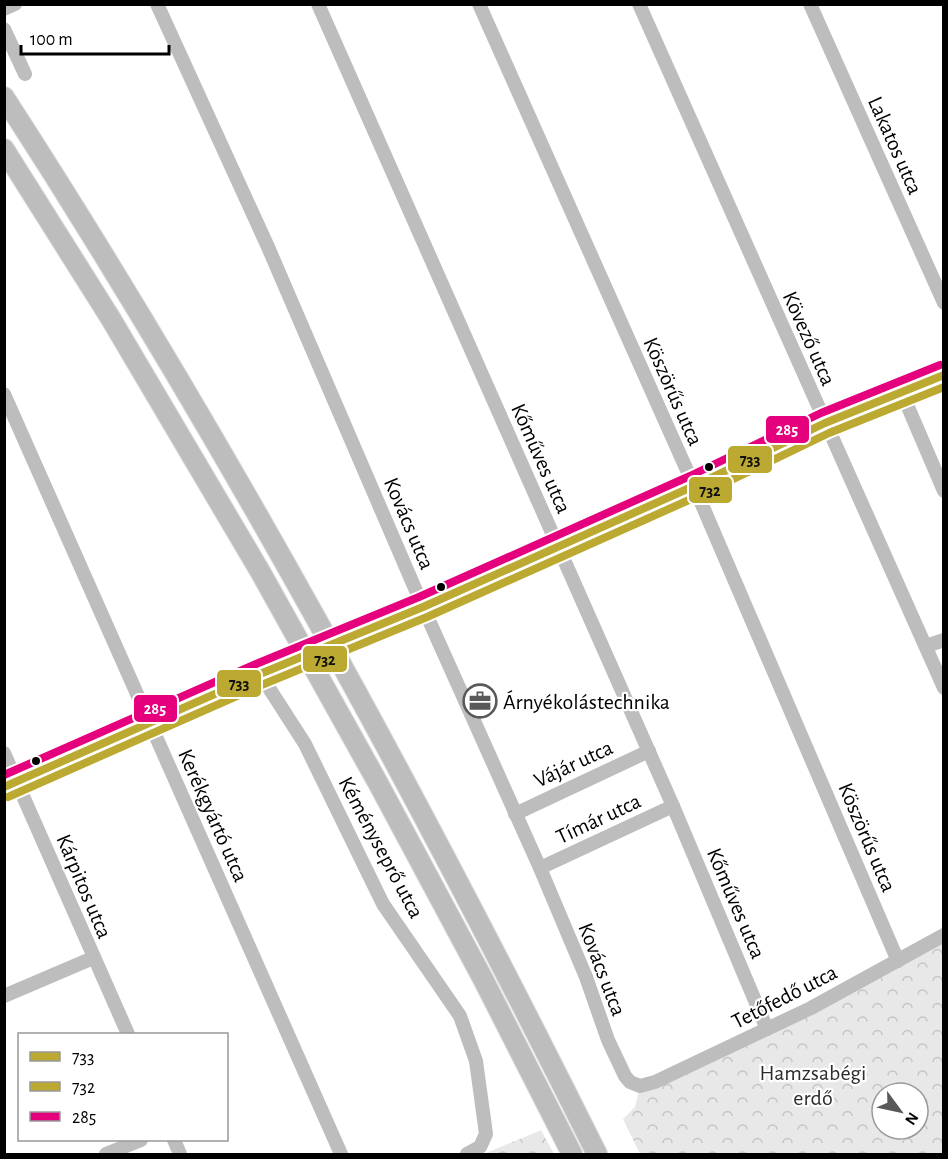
<svg xmlns="http://www.w3.org/2000/svg" width="948" height="1159" font-family="'Alegreya Sans',sans-serif">
	<style>
		.forest { fill: url(#forest-crowns); fill-rule: evenodd }
		.lines { fill: none; stroke-linecap: round; stroke-linejoin: round }
		.highway-casing { stroke: #dbdbdb; stroke-width: 22 }
		.minor { stroke: #bdbdbd; stroke-width: 14 }
		.highway { stroke: #bdbdbd; stroke-width: 20 }
		.minor-bridge { stroke: #bdbdbd; stroke-width: 14 }
		.bus-1-casing { stroke: #fff; stroke-width: 12 }
		.bus-2-casing { stroke: #fff; stroke-width: 12 }
		.bus-3-casing { stroke: #fff; stroke-width: 12 }
		.bus-1 { stroke: #bca932; stroke-width: 8 }
		.bus-2 { stroke: #bca932; stroke-width: 8 }
		.bus-3 { stroke: #e5007d; stroke-width: 8 }
		.bus-dot { fill: #000; stroke: #fff; stroke-width: 2 }
		.labels { text-anchor: middle; stroke-width: 4.5; stroke-linejoin: round; paint-order: stroke }
		.street-label { font-size: 22px; fill: #000; stroke: #fff }
		.poi-label { font-size: 22px; fill: #000; stroke: #fff; text-anchor: start }
		.park-label { font-size: 22px; fill: #2c2c2c; stroke: #fff }
		.line-badge { stroke: #fff; stroke-width: 2 }
		.badge-label { font-size: 16px; text-anchor: middle; font-weight: bold; fill: #fff }
		.pale-badge-label { font-size: 16px; text-anchor: middle; font-weight: bold; fill: #111 }
	</style>
	<defs>
		<pattern id="forest-crowns" width="20" height="18" patternUnits="userSpaceOnUse" patternTransform="scale(1.5)"><rect width="20" height="18" fill="#e8e8e8"/><path d="M2 6a3 3 0 1 1 6 0M12 15a3 3 0 1 1 6 0" fill="none" stroke="#c5c5c5"/></pattern>
	</defs>
	<rect width="100%" height="100%" fill="#fff"/>
	<g class="forest">
		<path d="M 943,935 L 943,1154 L 640,1154 L 623,1119 L 635,1107 L 640,1086 ZM 882,1093 L 918,1093 L 918,1129 L 882,1129 Z"/>
		<polygon points="541,1130 554,1154 484,1154"/>
	</g>
	<g class="lines">
		<defs>
			<g id="highway">
				<path d="M 4,97 C 224,437 417,793 597,1154"/>
				<polyline points="4,149 111,319 261,573 378,783 483,979 572,1154"/>
			</g>
		</defs>
		<use href="#highway" class="highway-casing"/>
		<g class="minor">
			<polyline points="157,4 268,247 423,607 540,868 586,977 608,1040 625,1076 630,1082 640,1086 655,1082 811,1008 944,935"/>
			<polyline points="318,4 673,806 767,1029"/>
			<polyline points="479,4 694,486 898,961"/>
			<polyline points="639,4 944,688"/>
			<polyline points="810,4 944,303"/>
			<polyline points="4,9 15,4"/>
			<polyline points="4,29 25,74"/>
			<polyline points="902,393 944,491"/>
			<polyline points="4,394 341,1154"/>
			<polyline points="373,628 559,547 694,486 825,423 944,375"/>
			<polyline points="926,646 944,640"/>
			<polyline points="4,753 128,1034"/>
			<polyline points="4,787 260,674 305,744 383,904 460,1016 476,1061 486,1134 480,1147 467,1154"/>
			<polyline points="515,814 649,751"/>
			<polyline points="540,868 673,806"/>
			<polyline points="4,996 93,958"/>
			<polyline points="174,1140 180,1154"/>
			<polyline points="106,1154 141,1140"/>
		</g>
		<use href="#highway" class="highway"/>
		<polyline class="minor-bridge" points="260,674 373,628"/>
		<defs>
			<polyline id="bus-1" points="4,787 260,674 423,607 694,486 825,423 944,375"/>
			<polyline id="bus-2" points="8,797 264,684 427,617 698,496 829,433 944,387"/>
			<polyline id="bus-3" points="4,775 256,664 419,597 690,476 821,413 940,365"/>
		</defs>
		<use href="#bus-1" class="bus-1-casing"/>
		<use href="#bus-2" class="bus-2-casing"/>
		<use href="#bus-3" class="bus-3-casing"/>
		<use href="#bus-1" class="bus-1"/>
		<use href="#bus-2" class="bus-2"/>
		<use href="#bus-3" class="bus-3"/>
	</g>
	<defs>
		<symbol id="office-ring" viewBox="-11 -11 22 22"><circle r="9.5" fill="#fff" stroke="#595959" stroke-width="1.5"/><path d="M-6-3h4V-5.5h4V-3h4V5H-6ZM-1-4.5V-3h2v-1.5ZM-6 0V1H6V0Z" fill="#595959"/></symbol>
	</defs>
	<g fill-rule="evenodd">
		<use href="#office-ring" x="461" y="682" width="38" height="38"/>
	</g>
	<g class="bus-dot">
		<circle cx="709" cy="467" r="5"/>
		<circle cx="441" cy="587" r="5"/>
		<circle cx="36" cy="761" r="5"/>
	</g>
	<g class="labels">
		<g class="street-label">
			<text transform="translate(896 145) rotate(66)" y="8">Lakatos utca</text>
			<text transform="translate(810 338) rotate(66)" y="8">Kövező utca</text>
			<text transform="translate(674 391) rotate(66)" y="8">Köszörűs utca</text>
			<text transform="translate(542 458) rotate(66)" y="8">Kőműves utca</text>
			<text transform="translate(410 523) rotate(67)" y="8">Kovács utca</text>
			<text transform="translate(573 763) rotate(-25)" y="8">Vájár utca</text>
			<text transform="translate(214 815) rotate(66)" y="8">Kerékgyártó utca</text>
			<text transform="translate(598 818) rotate(-25)" y="8">Tímár utca</text>
			<text transform="translate(868 837) rotate(67)" y="8">Köszörűs utca</text>
			<text transform="translate(382 847) rotate(62)" y="8">Kéményseprő utca</text>
			<text transform="translate(85 886) rotate(67)" y="8">Kárpitos utca</text>
			<text transform="translate(737 903) rotate(67)" y="8">Kőműves utca</text>
			<text transform="translate(603 969) rotate(69)" y="8">Kovács utca</text>
			<text transform="translate(784 996) rotate(-27)" y="8">Tetőfedő utca</text>
		</g>
		<g class="poi-label">
			<text x="503" y="709">Árnyékolástechnika</text>
		</g>
		<g class="park-label">
			<text x="813" y="1080">Hamzsabégi<tspan x="813" dy="25">erdő</tspan></text>
		</g>
	</g>
	<g class="line-badge">
		<rect x="765" y="415" width="45" height="29" rx="6" fill="#e5007d"/>
		<rect x="727" y="445" width="46" height="29" rx="6" fill="#bca932"/>
		<rect x="688" y="476" width="45" height="28" rx="6" fill="#bca932"/>
		<rect x="302" y="645" width="46" height="28" rx="6" fill="#bca932"/>
		<rect x="216" y="669" width="46" height="29" rx="6" fill="#bca932"/>
		<rect x="133" y="694" width="45" height="29" rx="6" fill="#e5007d"/>
	</g>
	<g class="badge-label">
		<text x="787" y="435">285</text>
		<text x="155" y="714">285</text>
	</g>
	<g class="pale-badge-label">
		<text x="750" y="465">733</text>
		<text x="710" y="496">732</text>
		<text x="325" y="665">732</text>
		<text x="239" y="689">733</text>
	</g>
	<rect width="948" height="1159" fill="none" stroke="#000000" stroke-width="12"/>
	<rect x="18" y="1033" width="210" height="108" fill="#ffffff" stroke="#999999" stroke-width="1.5"/>
	<rect x="30" y="1052" width="30" height="9" fill="#bca932" stroke="#999999" stroke-width="1.5"/>
	<text x="72" y="1063" font-size="18" fill="#000000">733</text>
	<rect x="30" y="1082" width="30" height="9" fill="#bca932" stroke="#999999" stroke-width="1.5"/>
	<text x="72" y="1093" font-size="18" fill="#000000">732</text>
	<rect x="30" y="1112" width="30" height="9" fill="#e5007d" stroke="#999999" stroke-width="1.5"/>
	<text x="72" y="1123" font-size="18" fill="#000000">285</text>
	<g transform="translate(900 1111) rotate(123)"><circle r="28" fill="#ffffff" stroke="#999999" stroke-width="1.5"/>
	<path d="M0-4.5L10 22L0 15L-10 22Z" fill="#595959"/>
	<text y="-9" font-size="16" font-weight="bold" text-anchor="middle" fill="#000000">N</text>
	</g>
	<path d="M21 45v9h148v-9" fill="none" stroke="#000000" stroke-width="3"/>
	<text x="30" y="45" font-size="18" fill="#000000" stroke="#ffffff" stroke-width="4.5" paint-order="stroke">100 m</text>
</svg>
